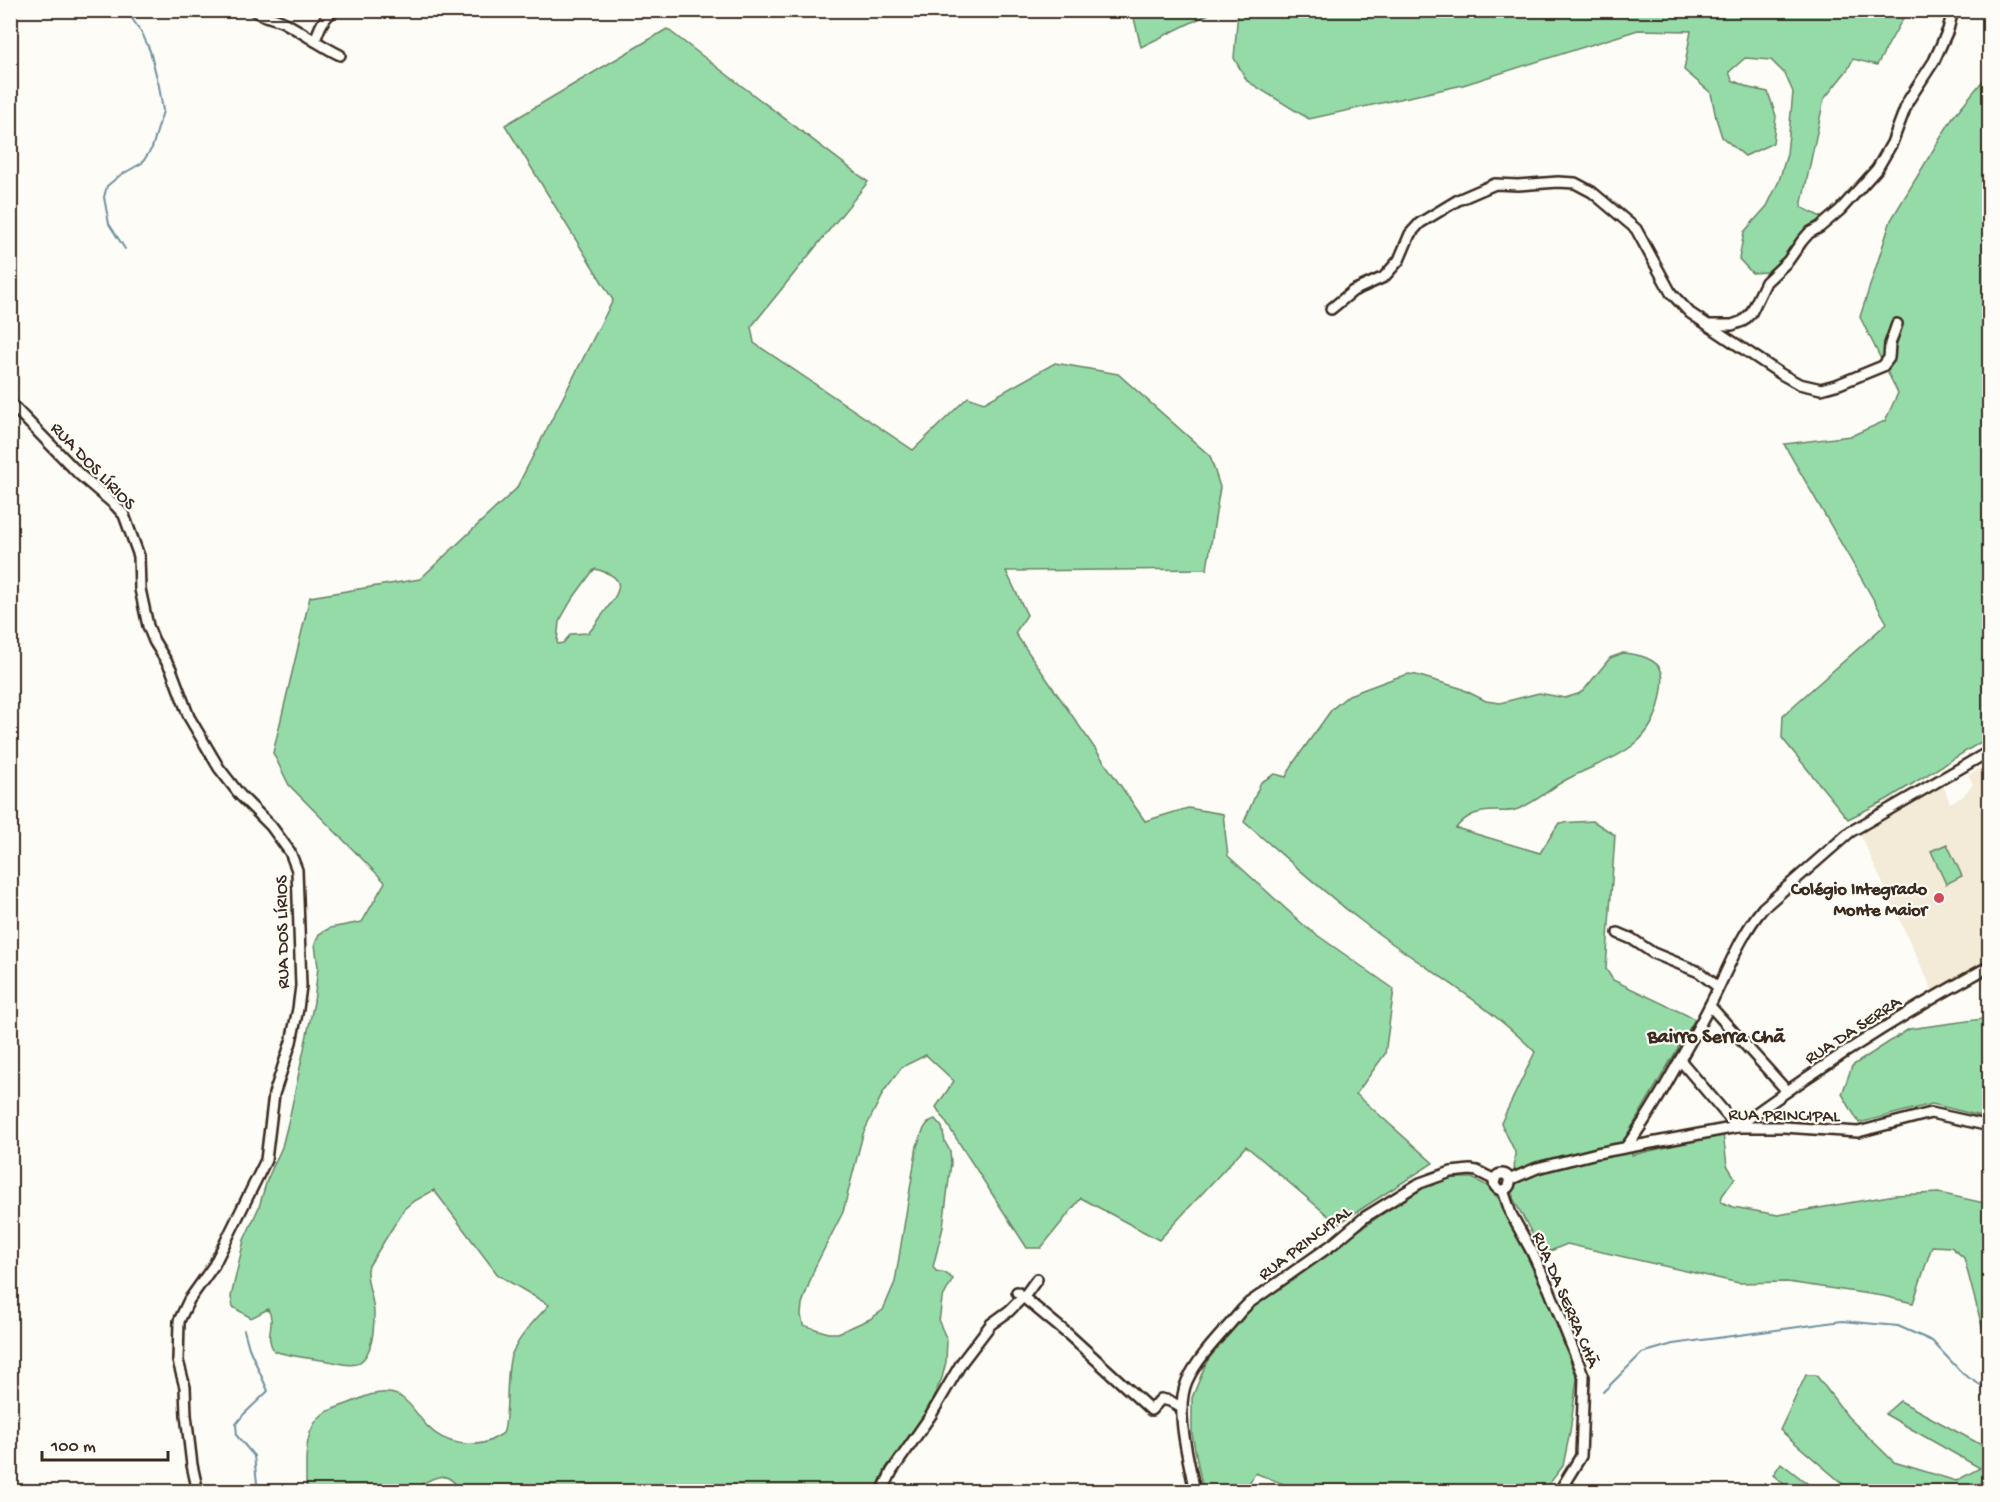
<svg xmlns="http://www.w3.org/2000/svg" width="2000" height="1502" font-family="'Gochi Hand',sans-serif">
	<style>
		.built { fill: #f3ead8 }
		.green { fill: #95dba8; stroke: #688263; stroke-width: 1.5; fill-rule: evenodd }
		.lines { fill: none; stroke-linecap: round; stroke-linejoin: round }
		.stream { stroke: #6e919d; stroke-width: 2 }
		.minor-casing { stroke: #3b2a1e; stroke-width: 14 }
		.minor { stroke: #fdfcf7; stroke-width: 9 }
		.poi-dot { fill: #d1495b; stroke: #fdfcf7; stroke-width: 2 }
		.labels { text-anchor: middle; stroke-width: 4.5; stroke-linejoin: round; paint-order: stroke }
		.street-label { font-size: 18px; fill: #3b2a1e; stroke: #fdfcf7 }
		.poi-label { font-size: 18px; font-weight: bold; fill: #3b2a1e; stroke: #fdfcf7; text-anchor: end }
		.neighbourhood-label { font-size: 20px; font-weight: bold; fill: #3b2a1e; stroke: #fdfcf7 }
	</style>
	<rect width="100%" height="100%" fill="#fdfcf7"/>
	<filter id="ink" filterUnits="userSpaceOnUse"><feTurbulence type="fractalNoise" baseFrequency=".0167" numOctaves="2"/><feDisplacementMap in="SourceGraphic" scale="12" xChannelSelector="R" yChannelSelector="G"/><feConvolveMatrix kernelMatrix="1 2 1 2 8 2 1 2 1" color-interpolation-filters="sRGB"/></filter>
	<g filter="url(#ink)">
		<polygon class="built" points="1982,767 1987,769 1990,777 1989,962 1934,994 1860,834 1943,785 1950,803 1962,797 1973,784 1968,775"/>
		<g class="green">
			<polygon points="1132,10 1215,10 1215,11 1141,47"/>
			<polygon points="1238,11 1907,11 1877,65 1853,59 1848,69 1824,99 1801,207 1821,217 1794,248 1767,272 1752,273 1739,259 1744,232 1767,206 1779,181 1787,154 1793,92 1785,74 1771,60 1745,58 1729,72 1732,80 1749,88 1768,92 1776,116 1773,143 1745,156 1722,137 1716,118 1711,93 1684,70 1691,31 1638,30 1463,85 1309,119 1247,81 1234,58"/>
			<path d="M 667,29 L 868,182 L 751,327 L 754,343 L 913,450 L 968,397 L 984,403 L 1055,363 L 1118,374 L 1210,456 L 1220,487 L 1207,569 L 1006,571 L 1027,615 L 1015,633 L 1145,821 L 1188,808 L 1223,814 L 1228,856 L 1307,928 L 1394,989 L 1385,1054 L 1356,1094 L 1433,1163 L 1338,1224 L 1246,1146 L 1159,1240 L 1081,1198 L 1041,1248 L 1027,1248 L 936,1107 L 954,1081 L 926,1055 L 902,1067 L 884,1091 L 873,1113 L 863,1134 L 843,1212 L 815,1267 L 802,1304 L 801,1315 L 803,1325 L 828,1333 L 838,1333 L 870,1319 L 883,1310 L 895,1282 L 917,1146 C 921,1136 924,1122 935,1119 L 942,1127 L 945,1142 L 950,1151 L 951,1163 L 943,1227 L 933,1267 L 936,1271 L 945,1273 L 953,1279 L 942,1299 L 939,1322 L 947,1340 L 946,1362 L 942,1378 L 923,1419 L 886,1468 L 875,1491 L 461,1492 C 444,1461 427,1485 407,1491 L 306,1491 C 307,1467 301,1431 323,1414 C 332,1408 346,1405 357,1400 C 370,1394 387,1389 401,1397 C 413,1405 418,1417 428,1427 C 444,1444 475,1450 495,1438 C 498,1436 501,1435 503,1433 C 509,1424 505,1374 511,1356 C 519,1336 534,1321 549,1305 L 498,1275 L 434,1190 L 411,1203 L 404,1209 L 367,1269 C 366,1284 374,1298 374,1314 C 374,1329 373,1358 356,1364 C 347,1367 337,1362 328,1361 C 310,1358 292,1357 274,1351 C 263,1333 277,1326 268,1309 L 251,1318 L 233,1307 L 231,1297 L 244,1240 L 259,1207 L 267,1180 L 282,1147 L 290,1115 L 314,1002 L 318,967 L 315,944 L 319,934 L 330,928 L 362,922 L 385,882 L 289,785 L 273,753 L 310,597 L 420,579 L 516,489 L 613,300 L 505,125 ZM 595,569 C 631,578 619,592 603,614 C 598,620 594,628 588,633 L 571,634 L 563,643 L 558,644 L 557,642 L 559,622 L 571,601 L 592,572 Z"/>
			<polygon points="1989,73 1989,737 1886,800 1848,819 1782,738 1783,715 1887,623 1784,444 1851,436 1885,421 1898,393 1860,317 1891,220 1953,117"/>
			<path d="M 1623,653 C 1636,654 1658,658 1662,673 C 1664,682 1662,691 1660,700 C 1649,755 1603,758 1562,782 C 1547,791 1532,805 1515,810 C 1509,812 1503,811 1496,811 C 1479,811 1467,814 1456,828 L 1540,853 L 1559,823 L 1593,821 L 1615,835 L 1606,969 L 1613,980 L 1695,1019 L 1629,1132 L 1632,1155 L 1723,1134 L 1727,1165 L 1735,1178 L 1722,1196 L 1721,1202 L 1733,1207 L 1778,1215 L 1895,1195 L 1939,1193 L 1989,1204 L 1989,1353 L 1964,1258 L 1951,1247 L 1932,1246 L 1913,1303 L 1883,1296 L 1787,1282 L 1739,1283 L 1567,1244 L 1543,1254 L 1513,1198 L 1515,1152 L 1501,1123 L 1535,1052 C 1484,1000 1417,964 1360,920 C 1320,889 1283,855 1244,822 L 1261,782 L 1275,774 L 1286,777 L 1294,762 L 1332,709 L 1349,695 L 1395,678 L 1409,674 L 1416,675 L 1460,688 L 1486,701 L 1500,703 L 1539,693 L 1565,698 L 1578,694 L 1584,690 L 1610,658 Z"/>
			<polygon points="1947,844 1962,876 1946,884 1931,851"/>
			<polygon points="1989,1018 1989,1118 1932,1104 1859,1123 1842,1094 1852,1066 1909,1029"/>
			<polygon points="1448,1178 1472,1178 1486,1185 1500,1200 1543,1290 1577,1378 1570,1432 1563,1466 1543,1492 1302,1491 1255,1473 1245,1491 1203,1491 1192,1434 1192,1398 1207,1361 1249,1308 1418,1189"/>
			<polygon points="1806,1375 1816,1375 1848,1417 1894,1462 1956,1481 1980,1468 1885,1414 1900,1401 1989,1449 1989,1491 1851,1491 1780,1430"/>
			<polygon points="1781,1463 1817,1491 1792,1491 1773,1475"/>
		</g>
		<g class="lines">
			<g class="stream">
				<polyline points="125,249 109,224 104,197 107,186 119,176 142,163 152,148 163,111 159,86 150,51 142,33 126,10"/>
				<polyline points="244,1330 249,1348 268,1391 244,1414 236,1424 237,1436 254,1456 258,1492"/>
				<polyline points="1603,1392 1642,1353 1673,1344 1842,1321 1898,1326 1932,1341 1963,1374 1982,1386 1990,1389"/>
			</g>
			<defs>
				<g id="minor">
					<path d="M 254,10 C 263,18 275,17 285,23 C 304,33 321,46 340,55"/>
					<path d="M 315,41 C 319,29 323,17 335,10"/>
					<polyline points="1331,309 1353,291 1384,277 1399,260 1410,234 1420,223 1458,200 1495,184 1518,185 1558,182 1575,183 1592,192 1636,229 1671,293 1690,313 1708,325 1732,325 1743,321 1751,313 1766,282 1788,261 1802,241 1809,233 1820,227 1840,210 1877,169 1892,143 1908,101 1934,61 1948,30 1953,10"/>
					<polyline points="1709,326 1781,374 1799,384 1821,389 1839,384 1883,366 1889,358 1890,344 1897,324"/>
					<polyline points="10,403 80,475 115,505 124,515 139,556 140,589 148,626 154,641 171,669 189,717 219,768 240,795 271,826 290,852 297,870 301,986 298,1009 291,1042 274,1094 266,1160 214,1265 189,1300 179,1321 178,1361 185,1387 186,1415 192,1465 198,1492"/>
					<polyline points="1618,933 1632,939 1653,953 1699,972 1718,987"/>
					<polyline points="1710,1006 1787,1091"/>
					<path d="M 1680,1060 L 1737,1127 C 1817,1068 1902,1014 1990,966"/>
					<path d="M 1626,1147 C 1642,1126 1655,1104 1668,1081 C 1682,1056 1697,1031 1710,1005 C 1727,972 1739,937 1763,908 L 1850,832 L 1990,751"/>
					<circle cx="1502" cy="1182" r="8"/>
					<polyline points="1509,1180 1537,1168 1597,1153 1737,1127 1784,1127 1858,1132 1931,1113 1990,1126"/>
					<polyline points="1503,1190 1511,1214 1532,1252 1549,1289 1584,1377 1581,1456 1559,1492"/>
					<polyline points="1017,1292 1069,1335 1151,1410 1161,1399 1170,1401 1182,1408"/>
					<polyline points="1564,1487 1580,1492"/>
					<polyline points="882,1492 892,1471 931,1415 962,1362 991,1324 1009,1311 1026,1294 1037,1279"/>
					<path d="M 1195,1492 C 1189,1460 1174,1411 1187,1381 C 1199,1355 1224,1332 1242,1310 L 1249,1303 L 1333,1244 L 1365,1217 L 1420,1183 L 1451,1172 L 1470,1170 L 1477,1171 L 1495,1180"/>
				</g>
			</defs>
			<use href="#minor" class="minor-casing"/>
			<use href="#minor" class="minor"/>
		</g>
	</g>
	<circle class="poi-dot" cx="1939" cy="898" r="6"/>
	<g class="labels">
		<g class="street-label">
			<text transform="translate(94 465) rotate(46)" y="6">RUA DOS LÍRIOS</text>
			<text transform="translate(281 932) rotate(-91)" y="6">RUA DOS LÍRIOS</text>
			<text transform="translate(1852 1029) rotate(-33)" y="6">RUA DA SERRA</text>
			<text transform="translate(1784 1114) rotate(1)" y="6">RUA PRINCIPAL</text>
			<text transform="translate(1304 1242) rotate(-37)" y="6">RUA PRINCIPAL</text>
			<text transform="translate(1567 1299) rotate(67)" y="6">RUA DA SERRA CHÃ</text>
		</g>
		<g class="poi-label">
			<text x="1927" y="894">Colégio Integrado<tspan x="1927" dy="21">Monte Maior</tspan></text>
		</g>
		<g class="neighbourhood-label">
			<text x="1716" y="1042">Bairro Serra Chã</text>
		</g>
	</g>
	<rect width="2000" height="1502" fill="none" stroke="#fdfcf7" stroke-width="36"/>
	<rect x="18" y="18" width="1964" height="1466" fill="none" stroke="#3b2a1e" stroke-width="2" filter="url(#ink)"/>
	<path d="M42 1451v9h126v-9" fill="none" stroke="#3b2a1e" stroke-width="3"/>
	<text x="51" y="1451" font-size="18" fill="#3b2a1e" stroke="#fdfcf7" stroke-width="4.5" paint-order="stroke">100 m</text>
</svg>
